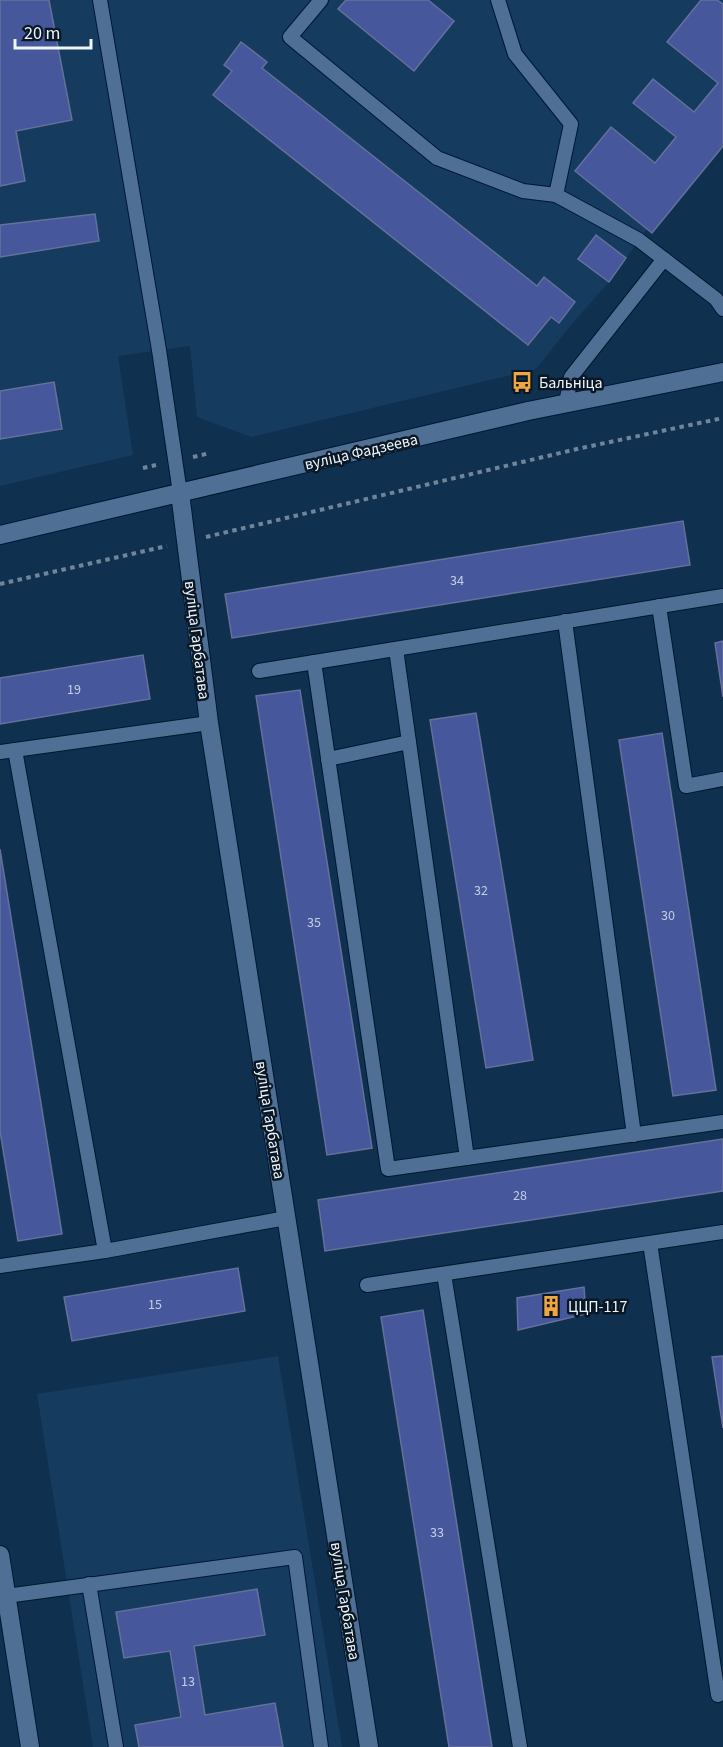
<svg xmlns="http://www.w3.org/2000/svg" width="723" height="1747" font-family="'Source Sans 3',sans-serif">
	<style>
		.built { fill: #153b5f }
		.building { fill: #46589b; stroke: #63719b; stroke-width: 1.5 }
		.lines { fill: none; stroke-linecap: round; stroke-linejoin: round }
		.lane-casing { stroke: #001734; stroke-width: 16 }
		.street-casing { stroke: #001734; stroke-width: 20 }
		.secondary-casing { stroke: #001734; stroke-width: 20 }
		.path { stroke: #70859a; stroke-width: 4; stroke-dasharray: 4.5 4.5; stroke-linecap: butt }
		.lane { stroke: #4f7094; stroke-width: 14 }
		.street { stroke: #4f7094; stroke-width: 18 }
		.secondary { stroke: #4f7094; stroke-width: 18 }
		.labels { text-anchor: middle; stroke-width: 5; stroke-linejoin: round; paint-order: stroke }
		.number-label { font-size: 14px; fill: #c3cee4 }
		.poi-label { font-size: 16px; fill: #edf5fd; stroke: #0a1826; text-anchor: start }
		.street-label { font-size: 16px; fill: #edf5fd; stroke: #0a1826 }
	</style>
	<rect width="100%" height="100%" fill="#10304f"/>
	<g class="built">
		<polygon points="0,0 723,0 723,146 652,233 647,229 609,282 571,325 536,369 251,437 197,417 190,346 118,356 133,455 0,486"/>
		<polygon points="278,1356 342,1747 93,1747 37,1394"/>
	</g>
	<g class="building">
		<polygon points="0,0 49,0 72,120 16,131 25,181 0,186"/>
		<polygon points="346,0 428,0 454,21 414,71 338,9"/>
		<polygon points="701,0 717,0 723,4 723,146 652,233 575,171 611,127 655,163 676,137 633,103 653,79 694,112 718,83 667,42"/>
		<polygon points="241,42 267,62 262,68 537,286 544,277 575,302 559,323 551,317 528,345 213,95 232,71 224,65"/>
		<polygon points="95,214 99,241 0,257 0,225"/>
		<polygon points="596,235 626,258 609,282 578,259"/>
		<polygon points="54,382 62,429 0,439 0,391"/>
		<polygon points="683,521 690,565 232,638 225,594"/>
		<polygon points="723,641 723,697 715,643"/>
		<polygon points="143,655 150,699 0,724 0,678"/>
		<polygon points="300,690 372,1148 327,1155 256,696"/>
		<polygon points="476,713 533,1060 486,1068 430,720"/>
		<polygon points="662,733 716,1090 673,1096 619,740"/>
		<polygon points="0,849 62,1234 18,1241 0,1131"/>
		<polygon points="723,1139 723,1191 325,1251 318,1200"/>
		<polygon points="238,1268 245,1311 72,1341 64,1297"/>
		<polygon points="584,1287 586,1314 518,1330 517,1298"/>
		<polygon points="423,1310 492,1747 449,1747 381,1317"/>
		<polygon points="723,1356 723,1428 712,1357"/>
		<polygon points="257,1589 265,1635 194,1646 205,1715 275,1703 283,1747 139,1747 135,1725 181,1717 170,1651 124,1658 116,1612"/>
	</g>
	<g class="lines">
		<defs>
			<g id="lane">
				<polyline points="100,0 159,350 180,493"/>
				<polyline points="321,0 290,37 437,158 523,191 556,195"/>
				<polyline points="498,0 515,54 571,124 556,195 639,240 716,299 723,309"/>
				<polyline points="566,403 571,377 664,259"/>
				<polyline points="659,606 686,786 723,779"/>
				<polyline points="565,621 634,1135"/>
				<polyline points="396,649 467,1158"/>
				<polyline points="314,662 388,1169 723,1122"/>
				<polyline points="259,671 723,596"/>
				<polyline points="15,750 105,1251"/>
				<polyline points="0,752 209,723"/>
				<polyline points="328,759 409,742"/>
				<polyline points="650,1243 718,1695"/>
				<polyline points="0,1266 105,1251 286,1218"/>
				<polyline points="444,1274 520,1747"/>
				<polyline points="367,1285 723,1232"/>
				<polyline points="89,1584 116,1747"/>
				<polyline points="6,1596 295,1557 321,1747"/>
			</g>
			<polyline id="street" points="180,493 209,723 369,1747"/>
			<g id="secondary">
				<polyline points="0,535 528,411 723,372"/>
				<polyline points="0,1555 30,1747"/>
			</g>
		</defs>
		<use href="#lane" class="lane-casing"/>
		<use href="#street" class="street-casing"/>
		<use href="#secondary" class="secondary-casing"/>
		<g class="path">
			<polyline points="522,382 524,390"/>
			<polyline points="193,457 210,453"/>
			<polyline points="143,468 156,465"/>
			<polyline points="206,537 577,449 723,418"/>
			<polyline points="0,584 167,546"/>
		</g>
		<use href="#lane" class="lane"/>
		<use href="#street" class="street"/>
		<use href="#secondary" class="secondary"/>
	</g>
	<defs>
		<symbol id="bus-bare" viewBox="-9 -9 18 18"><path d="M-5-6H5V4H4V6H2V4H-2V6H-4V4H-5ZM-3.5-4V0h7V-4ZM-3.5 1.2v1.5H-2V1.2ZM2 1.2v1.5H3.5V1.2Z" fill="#f1a640" stroke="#0a1826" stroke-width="2.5" paint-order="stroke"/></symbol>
		<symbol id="building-bare" viewBox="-9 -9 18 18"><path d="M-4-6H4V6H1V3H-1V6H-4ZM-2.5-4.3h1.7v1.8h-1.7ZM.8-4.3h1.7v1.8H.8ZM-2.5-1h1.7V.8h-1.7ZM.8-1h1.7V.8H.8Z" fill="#f1a640" stroke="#0a1826" stroke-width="2.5" paint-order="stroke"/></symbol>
	</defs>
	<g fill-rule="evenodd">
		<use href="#bus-bare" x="507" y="367" width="30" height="30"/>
		<use href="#building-bare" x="536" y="1291" width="30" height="30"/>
	</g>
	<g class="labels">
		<g class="number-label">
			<text x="457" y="585">34</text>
			<text x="74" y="694">19</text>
			<text x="481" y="895">32</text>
			<text x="668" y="920">30</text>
			<text x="314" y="927">35</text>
			<text x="520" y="1200">28</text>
			<text x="155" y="1309">15</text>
			<text x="437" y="1537">33</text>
			<text x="188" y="1686">13</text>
		</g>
		<g class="poi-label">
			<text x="539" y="388">Бальніца</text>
			<text x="568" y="1312">ЦЦП-117</text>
		</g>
		<g class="street-label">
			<text transform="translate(361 451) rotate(-13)" y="6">вуліца Фадзеева</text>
			<text transform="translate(198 640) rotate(83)" y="6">вуліца Гарбатава</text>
			<text transform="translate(271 1120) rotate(81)" y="6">вуліца Гарбатава</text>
			<text transform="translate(346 1601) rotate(81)" y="6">вуліца Гарбатава</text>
		</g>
	</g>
	<path d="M15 39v9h76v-9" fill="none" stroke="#edf5fd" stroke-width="3"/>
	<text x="24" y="39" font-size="18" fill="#edf5fd" stroke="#0a1826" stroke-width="4.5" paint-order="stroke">20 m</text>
</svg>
